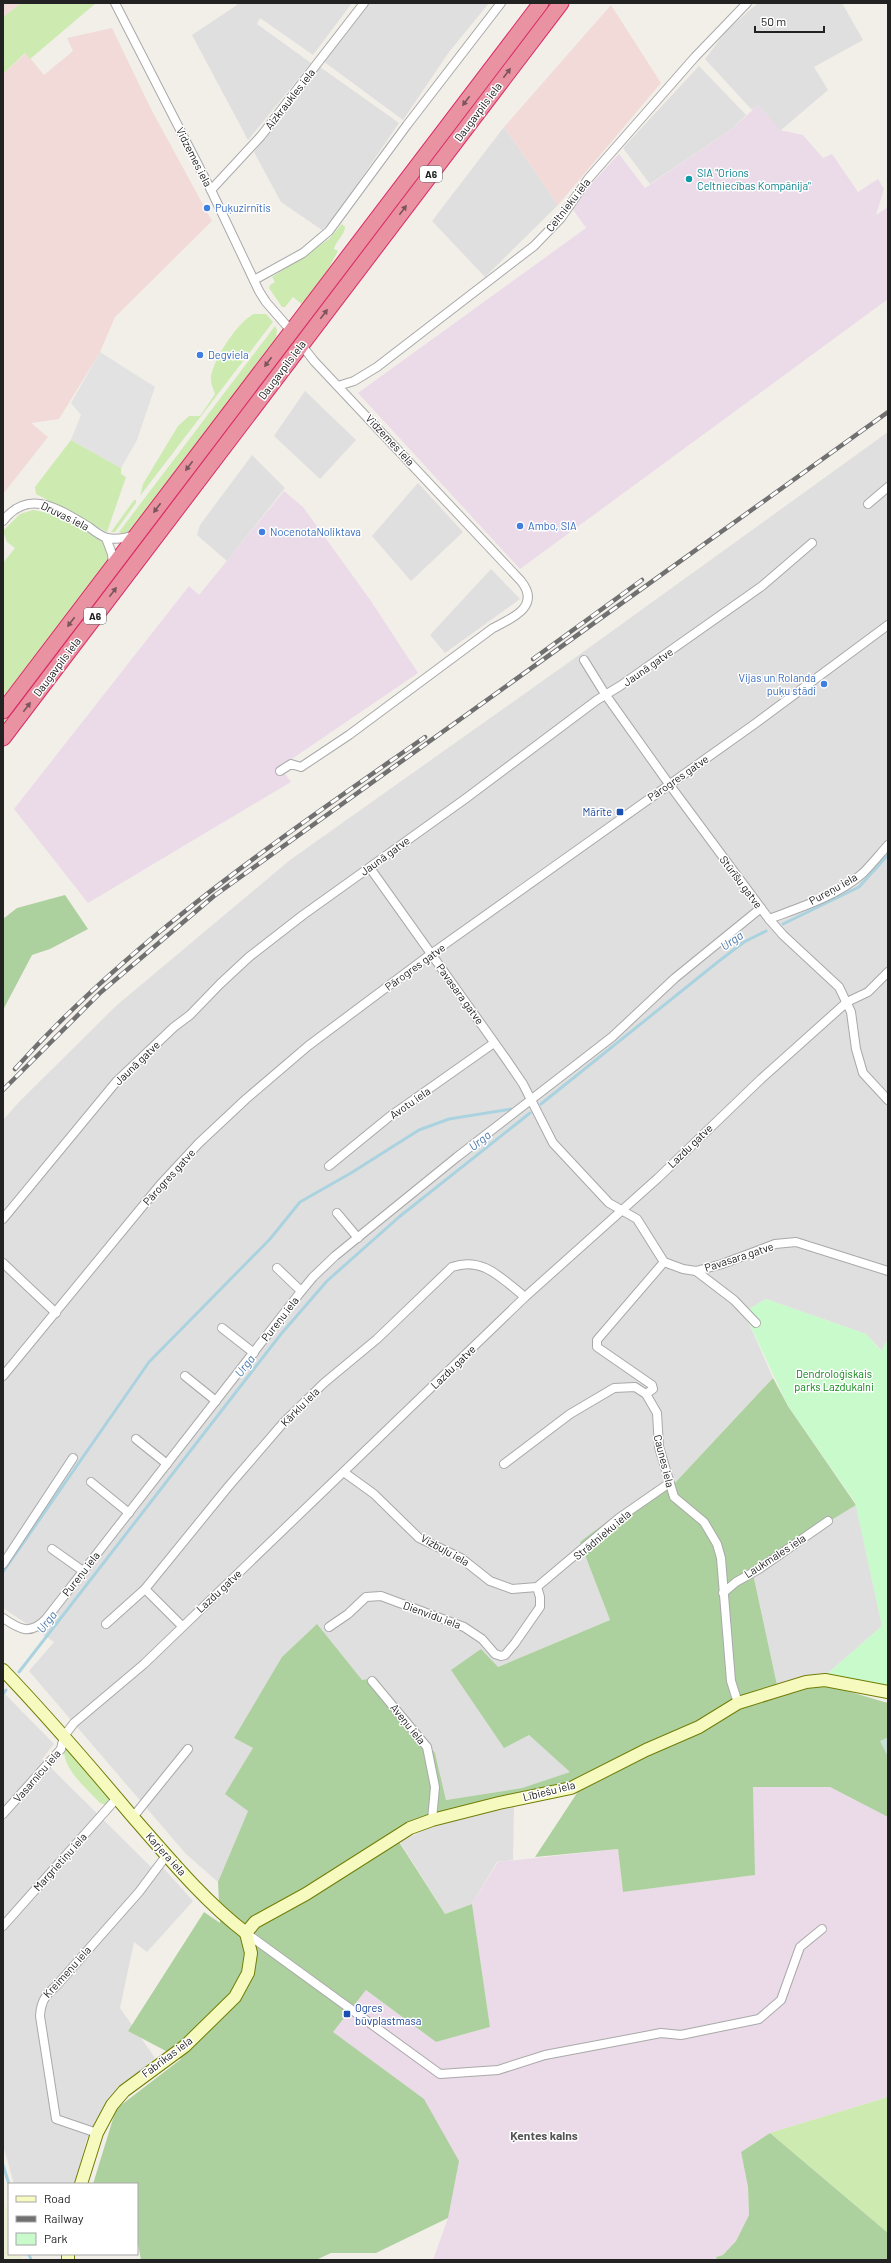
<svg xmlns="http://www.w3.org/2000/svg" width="891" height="2263" font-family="Barlow,sans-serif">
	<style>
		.residential { fill: #e0dfdf }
		.commercial { fill: #f2dad9 }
		.industrial { fill: #ebdbe8 }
		.farmland { fill: #eef0d5 }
		.grass { fill: #cdebb0 }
		.forest { fill: #add19e }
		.wetland { fill: #c6e0d4 }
		.park { fill: #c8facc }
		.parking { fill: #e2e2e2 }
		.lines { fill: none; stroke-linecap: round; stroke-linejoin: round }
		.stream { stroke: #aad3df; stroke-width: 3 }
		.street-casing { stroke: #a9a9a9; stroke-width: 10 }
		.secondary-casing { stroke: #707d05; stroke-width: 14 }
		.highway-casing { stroke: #dc2a67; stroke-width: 17 }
		.street { stroke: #fff; stroke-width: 8 }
		.secondary { stroke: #f7fabf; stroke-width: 12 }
		.highway { stroke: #e892a2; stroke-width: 15 }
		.rail-casing { stroke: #707070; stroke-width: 4.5 }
		.rail { stroke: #fff; stroke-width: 3; stroke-dasharray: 9; stroke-linecap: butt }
		.oneway { fill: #7b545c }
		.culture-dot { fill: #0f9aa8; stroke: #fff; stroke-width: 1.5 }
		.shop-dot { fill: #3f7fe0; stroke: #fff; stroke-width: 1.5 }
		.transit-dot { fill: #1a4fb4; stroke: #fff; stroke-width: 1.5 }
		.labels { text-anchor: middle; stroke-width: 3; stroke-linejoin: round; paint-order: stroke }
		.shield { fill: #fff; stroke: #646464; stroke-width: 1 }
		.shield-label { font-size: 10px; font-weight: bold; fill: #222 }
		.street-label { font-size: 11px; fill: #222; stroke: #fff }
		.culture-label { font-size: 11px; fill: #0d838f; stroke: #fff; text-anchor: start }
		.shop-label { font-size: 11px; fill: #366cbe; stroke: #fff; text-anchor: start }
		.transit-label { font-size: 11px; fill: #164399; stroke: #fff; text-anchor: end }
		.park-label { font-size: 11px; fill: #0c8416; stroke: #fff }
		.water-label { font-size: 12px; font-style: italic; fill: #4a7aab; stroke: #fff }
		.neighbourhood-label { font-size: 12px; font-weight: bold; fill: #555; stroke: #fff }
	</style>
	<rect width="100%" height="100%" fill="#f2efe9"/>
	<g class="residential">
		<polygon points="236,3 352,3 313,55 260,18 257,24 311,63 248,140 192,35 237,5"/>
		<polygon points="369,3 489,3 449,52 403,120 323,61"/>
		<polygon points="758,3 842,3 863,40 814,67 828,90 780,131 758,105 752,110 705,59 727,30"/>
		<polygon points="699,66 746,115 732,129 650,184 623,148"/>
		<polygon points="320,67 399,123 336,215 322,230 281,202 254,152"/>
		<polygon points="504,127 558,205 485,277 432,221"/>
		<polygon points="305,391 356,440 320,479 274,436"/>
		<polygon points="888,432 888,1339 882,1351 866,1334 766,1299 744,1312 773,1378 672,1486 580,1542 610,1620 498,1667 529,1735 571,1772 522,1788 446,1800 435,1753 234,1738 253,1748 248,1811 218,1882 186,1854 29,1671 54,1642 3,1608 3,1120 20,1101 117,1005 290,860 565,665"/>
		<polygon points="252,455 285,488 227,561 197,535 200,525"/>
		<polygon points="418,483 463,532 411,581 372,536"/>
		<polygon points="491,569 520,599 445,653 430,635"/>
		<polygon points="856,1505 882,1626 826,1675 817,1675 777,1685 752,1569"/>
		<polygon points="3,1692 54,1744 42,1759 151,1867 157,1861 193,1901 147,1952 134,1942 120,2008 155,2058 109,2097 86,2141 75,2184 14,2184 3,2145"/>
		<polygon points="514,1804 513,1860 497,1862 472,1904 445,1914 400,1842 428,1828"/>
	</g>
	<g class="commercial">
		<polygon points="3,3 21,3 3,17"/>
		<polygon points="611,5 661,83 558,205 504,127"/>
		<polygon points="112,28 151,109 212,221 115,317 100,352 59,419 31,423 48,437 3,494 3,74 26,53 44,75 73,51 67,38"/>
	</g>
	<g class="industrial">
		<polygon points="758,105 780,130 803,135 823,158 832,154 858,192 878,179 884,189 876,215 888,207 888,299 520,569 358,393 586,228 572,208 577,199 619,154 645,188 732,129"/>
		<polygon points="284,491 303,507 371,601 418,673 280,767 291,782 88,903 14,809 189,586 199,595"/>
		<polygon points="753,1787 830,1787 888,1817 888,2097 770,2133 741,2152 748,2187 749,2215 736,2241 723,2255 716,2257 717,2260 433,2260 448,2218 332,2032 366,1990 436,2042 490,2027 472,1904 498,1862 618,1849 623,1892 754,1875"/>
	</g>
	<polygon class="farmland" points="3,2196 9,2215 9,2254 21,2254 23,2260 3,2260"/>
	<g class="grass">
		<polygon points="21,3 96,3 30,59 25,53 3,74 3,17"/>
		<polygon points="549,3 555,3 315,316 311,313"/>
		<path d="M 342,224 L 345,227 C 345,235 336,240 334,249 L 338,251 L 323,279 L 304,306 L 293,297 L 285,307 L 282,307 L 269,288 L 270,285 L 275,282 L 272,277 L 329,239 Z"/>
		<path d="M 254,314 L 266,314 L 273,322 L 140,496 L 143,484 L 178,426 L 189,416 L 200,416 L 215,394 C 213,388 210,382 211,376 C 214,358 239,320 254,314 Z"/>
		<polygon points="275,326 277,330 276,341 136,527 129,532 121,534 119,532"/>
		<polygon points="287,350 288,352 3,729 3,722 282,351"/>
		<polygon points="71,440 121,468 121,474 126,477 107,532 36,494 35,487"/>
		<polygon points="134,500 136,500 136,503 115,532 111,532"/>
		<path d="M 33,510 C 58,513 83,530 104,543 L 108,557 L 106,569 L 43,650 L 3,696 L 3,563 L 15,548 L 7,542 L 3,531 L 20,514 Z"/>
		<path d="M 67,1748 L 110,1798 L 110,1802 L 105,1805 L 100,1803 C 88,1790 64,1770 64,1751 Z"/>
		<polygon points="888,2097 888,2233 770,2133"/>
	</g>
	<g class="forest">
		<polygon points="65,895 88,929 50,949 32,955 3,1010 3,919 17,908"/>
		<path d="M 773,1378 L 788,1406 L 856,1505 L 752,1569 L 777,1685 L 768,1701 L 823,1684 L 888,1703 L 888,1817 L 830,1787 L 753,1787 L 755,1875 L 623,1892 L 618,1849 L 535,1857 L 579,1790 L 394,1834 L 445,1914 L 472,1904 L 490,2027 L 436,2042 L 366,1990 L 333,2032 L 424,2099 L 459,2161 L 448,2218 L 376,2253 L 331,2253 L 316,2260 L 141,2260 L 137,2239 L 137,2184 L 93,2184 L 116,2109 L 181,2059 L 128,2031 L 204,1912 L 220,1923 L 218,1882 L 248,1811 L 225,1794 L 253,1748 L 234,1738 L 282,1657 L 317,1624 L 362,1680 L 376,1678 L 435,1753 L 446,1800 L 522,1788 L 570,1772 L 529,1735 L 504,1748 L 451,1670 L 481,1649 L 498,1667 L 610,1620 L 580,1542 C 609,1519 638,1500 672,1486 Z"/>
		<polygon points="770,2133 888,2233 888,2260 717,2260 716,2257 723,2255 736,2241 749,2215 748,2187 741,2152"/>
	</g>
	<polygon class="wetland" points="888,1737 888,1757 880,1741"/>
	<polygon class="park" points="766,1299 866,1334 881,1351 888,1339 888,1691 826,1675 882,1626 855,1502 788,1406 744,1312"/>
	<polygon class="parking" points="100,352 155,387 137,440 121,468 71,440 81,415 71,403"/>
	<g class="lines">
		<g class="stream">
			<polyline points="783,924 859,887 888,855"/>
			<polyline points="541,1104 719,961 744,942 766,931"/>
			<polyline points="3,1572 149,1362 270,1239 300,1202 351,1173 419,1130 449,1119 511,1109"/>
			<polyline points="19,1672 281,1334 327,1281 399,1217 530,1113"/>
			<polyline points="3,1694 6,1690"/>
			<polyline points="3,2165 9,2184"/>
			<polyline points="29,2254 31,2260"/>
		</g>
		<defs>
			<g id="street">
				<polyline points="115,3 211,190 259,291 266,302 293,333"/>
				<polyline points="211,190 261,136 364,3"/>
				<polyline points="254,280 303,253 329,231 407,125 501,3"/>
				<polyline points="338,386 354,381 377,367 534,246 561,218 588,179 695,57 747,3"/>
				<polyline points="868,504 888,487"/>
				<path d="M 3,521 C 29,487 60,510 89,527 C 94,531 101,536 107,538 C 116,540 126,538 135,535"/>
				<polyline points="106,538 112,554 113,566"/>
				<polyline points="584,660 605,694 669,784 769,919 783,935 839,987 851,1012 856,1049 863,1073 888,1100"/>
				<path d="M 280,771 L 291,764 L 301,767 L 349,735 L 493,628 C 513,618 541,606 521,581 L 314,361 L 300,343"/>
				<polyline points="370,868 506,1059 523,1084 553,1143 609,1203 637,1219 664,1262 683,1269 696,1271 722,1264 775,1244 796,1242 888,1271"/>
				<path d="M 769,919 C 801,907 837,896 863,873 C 872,864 880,854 888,845"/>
				<polyline points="329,1166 389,1117 494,1043"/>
				<polyline points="337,1213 358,1238"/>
				<polyline points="3,1219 116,1082 174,1027 190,1015 220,984 249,957 303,915 465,799 597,700 620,686 762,586 812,543"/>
				<polyline points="3,1263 56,1313"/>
				<polyline points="277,1268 301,1291"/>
				<polyline points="696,1271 734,1300 756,1323"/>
				<polyline points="222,1328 254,1353"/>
				<polyline points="3,1376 160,1185 199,1143 246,1099 308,1046 431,954 756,723 888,625"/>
				<polyline points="185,1376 216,1401"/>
				<polyline points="646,1394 653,1389 652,1385 597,1347 597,1340 664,1262"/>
				<polyline points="136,1439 167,1464"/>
				<polyline points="504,1464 570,1414 614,1388 635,1387 646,1394 657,1413 659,1447 674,1497 704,1522 717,1544 721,1558 731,1681 738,1703"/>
				<polyline points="345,1473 374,1494 419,1538 461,1558 490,1581 512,1589 537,1587 619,1518 668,1484"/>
				<polyline points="91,1482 129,1513"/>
				<polyline points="52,1549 83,1571"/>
				<polyline points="3,1564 73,1458"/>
				<polyline points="145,1589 182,1626"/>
				<polyline points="723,1593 736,1582 759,1569 828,1521"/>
				<path d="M 3,1618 C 19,1629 30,1636 46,1619 L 299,1294 L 313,1277 L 335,1256 L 457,1157 L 612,1037 L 675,978 L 761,908"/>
				<path d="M 106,1624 L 145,1589 L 228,1487 L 284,1422 L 324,1383 L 377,1339 L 452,1267 C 483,1256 502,1279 525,1297"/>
				<polyline points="329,1627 348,1614 366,1597 381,1596 464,1627 482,1639 495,1654 501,1656 505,1655 515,1643 540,1607 540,1597 537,1587"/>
				<polyline points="372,1681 427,1747 435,1787 432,1820"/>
				<polyline points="3,1814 61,1749 64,1736 74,1723 144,1664 525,1297 658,1178 761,1079 847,1002 868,992 888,972"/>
				<polyline points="133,1817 188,1749"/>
				<polyline points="3,1926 117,1798"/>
				<polyline points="246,1933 440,2074 498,2070 545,2055 661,2033 681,2035 759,2019 781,2000 800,1947 822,1929"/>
				<path d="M 97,2133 L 56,2119 L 40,2016 C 41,2000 46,1995 57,1985 L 139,1892 L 166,1856"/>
			</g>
			<g id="secondary">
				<path d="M 3,1670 C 48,1717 90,1766 132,1816 C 168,1857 203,1900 246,1933"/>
				<polyline points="246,1933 255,1922 306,1894 410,1828 432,1820 499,1803 571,1788 646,1750 699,1727 738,1703 806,1682 825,1680 888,1692"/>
				<polyline points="81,2184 97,2133 112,2105 124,2091 185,2046 235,1997 248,1973 251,1953 246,1933"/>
				<polyline points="68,2260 68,2254"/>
			</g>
			<g id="highway">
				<polyline points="3,711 541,3"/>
				<polyline points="3,738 561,3"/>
			</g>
		</defs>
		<use href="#street" class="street-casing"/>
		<use href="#secondary" class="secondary-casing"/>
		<use href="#highway" class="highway-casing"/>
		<use href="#street" class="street"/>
		<use href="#secondary" class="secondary"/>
		<use href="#highway" class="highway"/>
		<defs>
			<g id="rail">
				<polyline points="533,659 642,580"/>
				<path d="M 15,1069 C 133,937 281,838 425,737"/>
				<polyline points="3,1090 101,992 214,896 888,412"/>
			</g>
		</defs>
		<use href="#rail" class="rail-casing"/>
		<use href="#rail" class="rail"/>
	</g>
	<defs><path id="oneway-solid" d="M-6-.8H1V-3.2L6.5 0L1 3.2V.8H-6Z"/></defs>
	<g class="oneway">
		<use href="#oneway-solid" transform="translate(507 73) rotate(-53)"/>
		<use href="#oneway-solid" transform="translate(466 101) rotate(127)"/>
		<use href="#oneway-solid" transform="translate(403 210) rotate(-53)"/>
		<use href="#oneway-solid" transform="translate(324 314) rotate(-53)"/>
		<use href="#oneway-solid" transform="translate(268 362) rotate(127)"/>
		<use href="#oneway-solid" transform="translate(189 466) rotate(127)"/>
		<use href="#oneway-solid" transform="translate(157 508) rotate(127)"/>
		<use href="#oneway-solid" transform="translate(113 592) rotate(-53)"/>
		<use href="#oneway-solid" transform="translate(71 622) rotate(127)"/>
		<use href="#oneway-solid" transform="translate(27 707) rotate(-53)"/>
	</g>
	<circle class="culture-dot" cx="689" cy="179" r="4"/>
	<g class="shop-dot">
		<circle cx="207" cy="208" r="4"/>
		<circle cx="200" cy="355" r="4"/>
		<circle cx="520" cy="526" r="4"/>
		<circle cx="262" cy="532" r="4"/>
		<circle cx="824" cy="684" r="4"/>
	</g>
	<g class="transit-dot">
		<rect x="616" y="808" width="8" height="8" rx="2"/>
		<rect x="343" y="2010" width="8" height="8" rx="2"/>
	</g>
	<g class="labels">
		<g class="shield">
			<rect x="420" y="166" width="22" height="16" rx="3"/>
			<rect x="84" y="608" width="22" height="16" rx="3"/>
		</g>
		<g class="shield-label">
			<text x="431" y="178">A6</text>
			<text x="95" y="620">A6</text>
		</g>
		<g class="street-label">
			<text transform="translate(290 99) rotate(-52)" y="4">Aizkraukles iela</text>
			<text transform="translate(478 112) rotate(-53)" y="4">Daugavpils iela</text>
			<text transform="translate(194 157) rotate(63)" y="4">Vidzemes iela</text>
			<text transform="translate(568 205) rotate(-52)" y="4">Celtnieku iela</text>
			<text transform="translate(282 370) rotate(-53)" y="4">Daugavpils iela</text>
			<text transform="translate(390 440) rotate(47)" y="4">Vidzemes iela</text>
			<text transform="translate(65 516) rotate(26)" y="4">Druvas iela</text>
			<text transform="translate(57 667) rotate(-53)" y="4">Daugavpils iela</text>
			<text transform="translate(648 667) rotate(-35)" y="4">Jaunā gatve</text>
			<text transform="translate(678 778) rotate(-35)" y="4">Pārogres gatve</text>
			<text transform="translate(385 856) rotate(-36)" y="4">Jaunā gatve</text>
			<text transform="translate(741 882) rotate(53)" y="4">Stūrīšu gatve</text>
			<text transform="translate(833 889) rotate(-29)" y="4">Pureņu iela</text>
			<text transform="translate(415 967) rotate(-36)" y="4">Pārogres gatve</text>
			<text transform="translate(460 994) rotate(54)" y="4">Pavasara gatve</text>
			<text transform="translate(137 1063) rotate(-44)" y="4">Jaunā gatve</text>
			<text transform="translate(410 1103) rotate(-35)" y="4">Avotu iela</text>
			<text transform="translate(690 1146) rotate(-44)" y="4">Lazdu gatve</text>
			<text transform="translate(169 1177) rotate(-48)" y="4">Pārogres gatve</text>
			<text transform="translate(739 1257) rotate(-18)" y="4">Pavasara gatve</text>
			<text transform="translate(280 1319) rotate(-52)" y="4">Pureņu iela</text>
			<text transform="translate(453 1367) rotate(-44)" y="4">Lazdu gatve</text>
			<text transform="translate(300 1407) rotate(-45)" y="4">Kārklu iela</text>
			<text transform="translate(664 1461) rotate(76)" y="4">Caunes iela</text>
			<text transform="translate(602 1535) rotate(-40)" y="4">Strādnieku iela</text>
			<text transform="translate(445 1550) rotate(29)" y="4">Vizbuļu iela</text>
			<text transform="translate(775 1556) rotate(-33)" y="4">Laukmales iela</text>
			<text transform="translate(81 1574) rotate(-52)" y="4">Pureņu iela</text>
			<text transform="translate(219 1591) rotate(-43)" y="4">Lazdu gatve</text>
			<text transform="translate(432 1615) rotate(20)" y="4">Dienvidu iela</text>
			<text transform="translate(408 1724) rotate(51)" y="4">Aveņu iela</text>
			<text transform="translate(37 1776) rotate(-49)" y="4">Vasarnīcu iela</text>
			<text transform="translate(549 1791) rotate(-14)" y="4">Lībiešu iela</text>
			<text transform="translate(166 1854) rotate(48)" y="4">Karjera iela</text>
			<text transform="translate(60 1862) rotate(-48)" y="4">Margrietiņu iela</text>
			<text transform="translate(67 1972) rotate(-48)" y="4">Kreimeņu iela</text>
			<text transform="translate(167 2057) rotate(-37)" y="4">Fabrikas iela</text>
		</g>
		<g class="culture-label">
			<text x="697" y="177">SIA "Orions<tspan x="697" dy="13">Celtniecības Kompānija"</tspan></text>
		</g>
		<g class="shop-label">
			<text x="215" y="212">Puķuzirnītis</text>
			<text x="208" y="359">Degviela</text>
			<text x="528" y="530">Ambo, SIA</text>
			<text x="270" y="536">NocenotaNoliktava</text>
			<text x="816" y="682" text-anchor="end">Vijas un Rolanda<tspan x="816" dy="13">puķu stādi</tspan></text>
		</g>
		<g class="transit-label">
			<text x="612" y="816">Mārīte</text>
			<text x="355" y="2012" text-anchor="start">Ogres<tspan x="355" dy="13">būvplastmasa</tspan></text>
		</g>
		<g class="park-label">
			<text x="834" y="1378">Dendroloģiskais<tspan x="834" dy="13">parks Lazdukalni</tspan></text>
		</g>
		<g class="water-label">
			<text transform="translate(732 941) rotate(-34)" y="4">Urga</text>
			<text transform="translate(480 1141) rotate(-38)" y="4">Urga</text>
			<text transform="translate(245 1366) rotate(-52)" y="4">Urga</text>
			<text transform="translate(47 1622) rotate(-52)" y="4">Urga</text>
		</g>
		<g class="neighbourhood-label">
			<text x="544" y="2140">Ķentes kalns</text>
		</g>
	</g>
	<rect width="891" height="2263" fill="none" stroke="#222222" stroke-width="8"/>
	<rect x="8" y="2183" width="130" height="72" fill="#ffffff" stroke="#a7a7a7"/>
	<rect x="16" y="2196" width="20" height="6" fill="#f7fabf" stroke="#a7a7a7"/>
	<text x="44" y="2203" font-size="12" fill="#222222">Road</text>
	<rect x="16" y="2216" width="20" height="6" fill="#707070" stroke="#a7a7a7"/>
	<text x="44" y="2223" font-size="12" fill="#222222">Railway</text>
	<rect x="16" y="2233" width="20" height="12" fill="#c8facc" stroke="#a7a7a7"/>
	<text x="44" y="2243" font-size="12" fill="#222222">Park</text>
	<path d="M755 26v6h69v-6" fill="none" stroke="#222222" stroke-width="2"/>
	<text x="761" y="26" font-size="12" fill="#222222" stroke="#ffffff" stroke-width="3" paint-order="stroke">50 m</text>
</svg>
